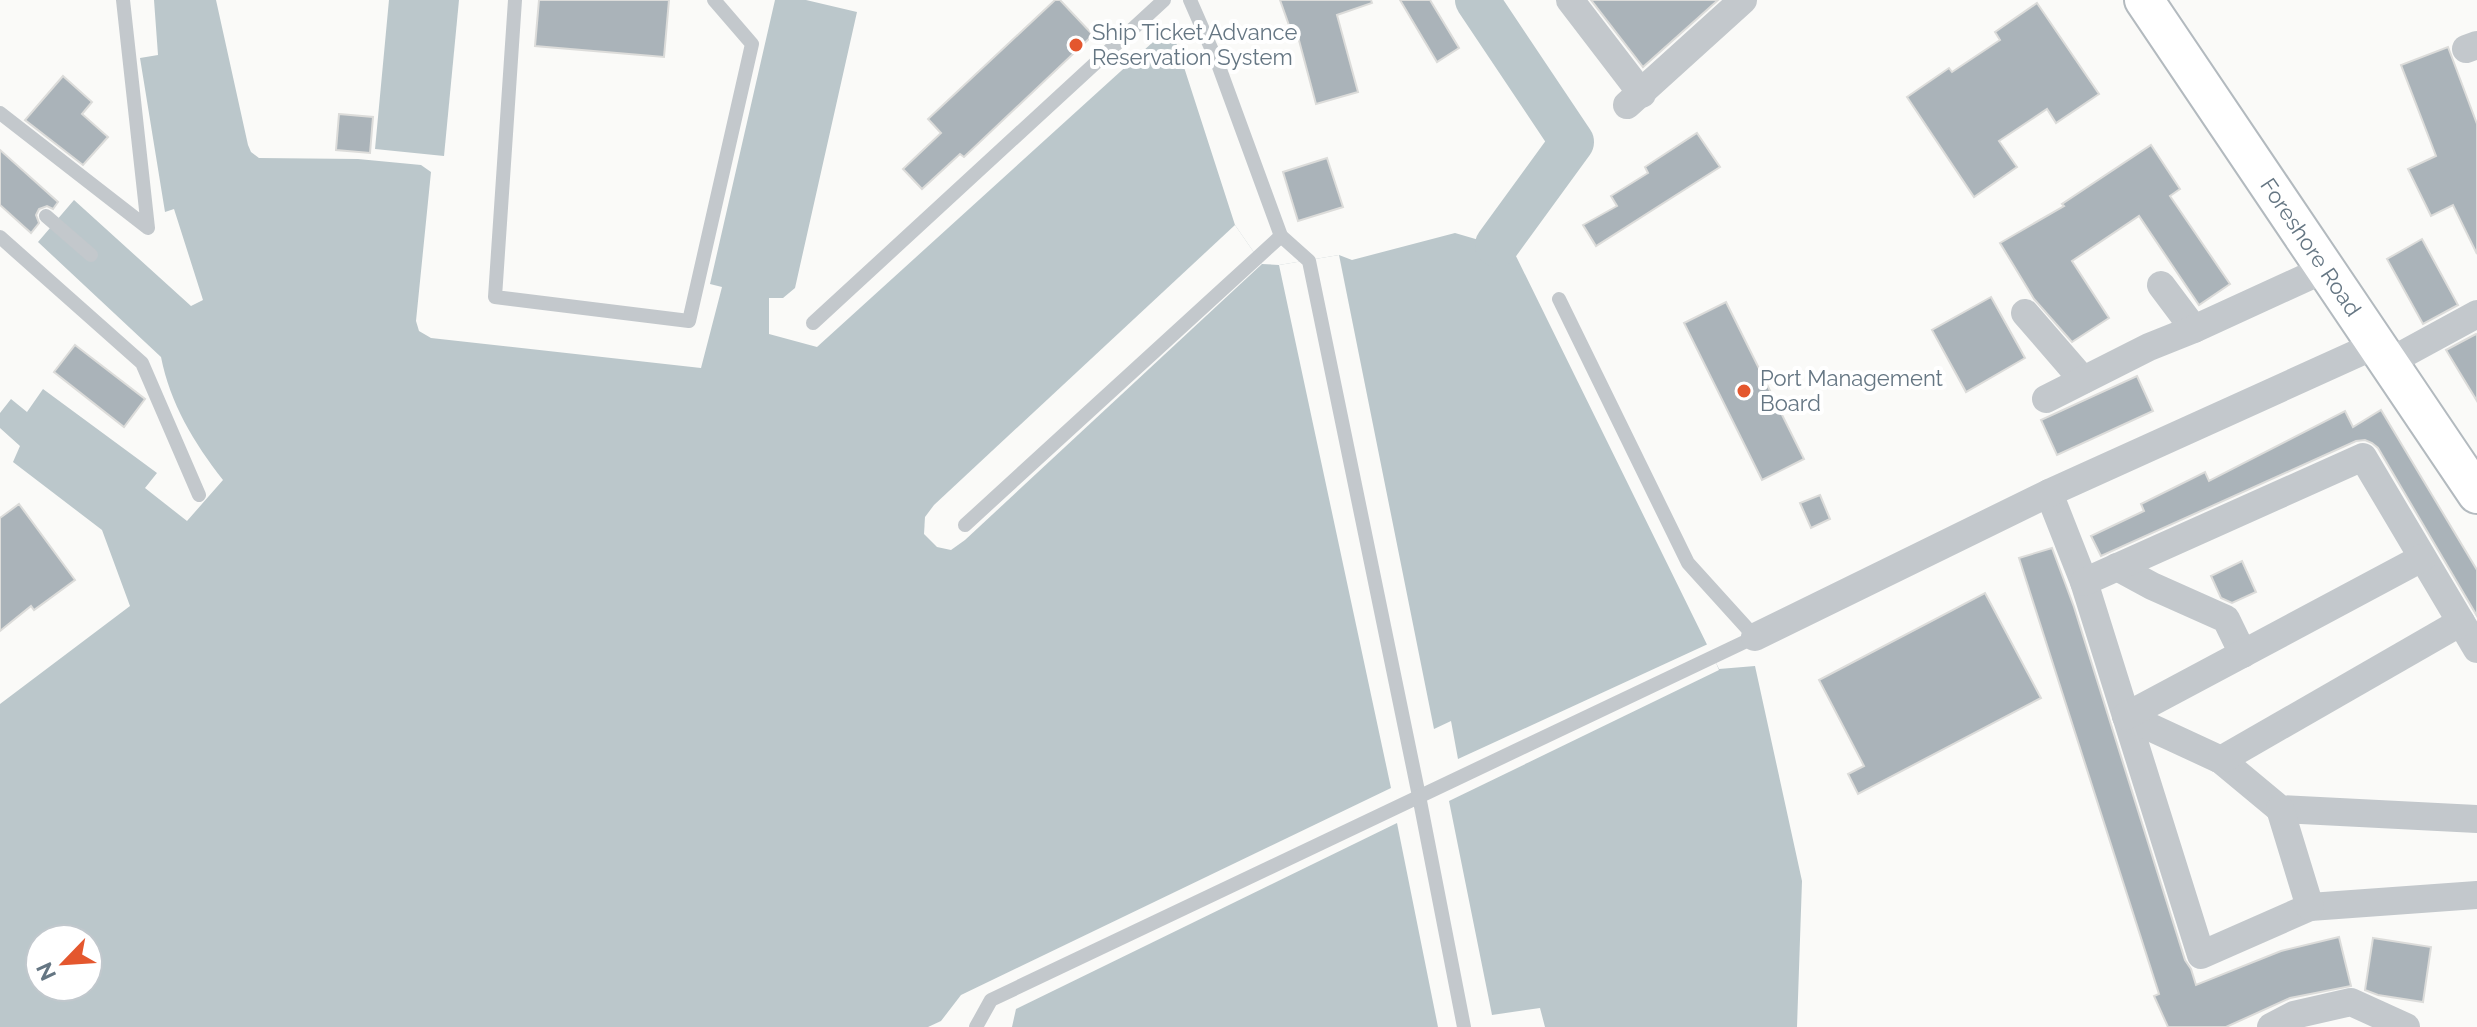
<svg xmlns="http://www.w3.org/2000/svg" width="2477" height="1027" font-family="Raleway,sans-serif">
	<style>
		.water { fill: #bbc7cb; fill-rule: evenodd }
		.pier { fill: #fafaf8 }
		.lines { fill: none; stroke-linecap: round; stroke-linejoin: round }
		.river { stroke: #bbc7cb; stroke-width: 44 }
		.building { fill: #aab3b9; stroke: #dcdcda; stroke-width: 2 }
		.secondary-casing { stroke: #b3babf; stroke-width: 42 }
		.service { stroke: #c3c8cc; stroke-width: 14 }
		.minor { stroke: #c3c8cc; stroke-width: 28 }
		.secondary { stroke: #fff; stroke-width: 38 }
		.poi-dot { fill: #e4572e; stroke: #fff; stroke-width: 3 }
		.labels { text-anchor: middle; stroke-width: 8; stroke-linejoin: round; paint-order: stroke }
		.poi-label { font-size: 22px; fill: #657683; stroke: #fff; text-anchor: start }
		.street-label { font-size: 22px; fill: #657683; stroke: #fff }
	</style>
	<rect width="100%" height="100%" fill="#fafaf8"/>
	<g class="water">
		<path d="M 154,0 L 216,0 L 248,145 L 251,152 L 259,158 L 358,159 L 421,165 L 431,172 L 416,321 L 419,331 L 431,338 L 701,368 L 722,287 L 710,284 L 775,0 L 806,0 L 857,12 L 795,288 L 783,298 L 769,298 L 769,334 L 817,347 L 1164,32 L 1172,30 L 1235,225 L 1262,264 L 1279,265 L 1339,255 L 1352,260 L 1455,233 L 1513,250 L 1719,669 L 1755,666 L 1802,881 L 1797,1027 L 0,1027 L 0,704 L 130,606 L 102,530 L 13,462 L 20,446 L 0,428 L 0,413 L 11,399 L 27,412 L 43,389 L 157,473 L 145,488 L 187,521 L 223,480 C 194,443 170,403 161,357 L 38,242 L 74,200 L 191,306 L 203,300 L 174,209 L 165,212 L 140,58 L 158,55 ZM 40,939 L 88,939 L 88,987 L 40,987 Z"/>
		<polygon points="389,0 459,0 444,156 375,149"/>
	</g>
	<g class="pier">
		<polygon points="1235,225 1262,264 965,540 951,550 937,547 924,534 925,517 934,505"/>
		<polygon points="1339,255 1434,729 1451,721 1458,759 1708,644 1719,670 1449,801 1492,1015 1540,1008 1545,1027 1438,1027 1397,823 1016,1009 1012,1027 928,1027 941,1021 961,995 1391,788 1279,265"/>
	</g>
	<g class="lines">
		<polyline class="river" points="1477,0 1572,142 1497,245"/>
	</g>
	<g class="building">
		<polygon points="539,0 669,0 664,57 535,46"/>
		<polygon points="1055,0 1060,0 1093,35 964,157 960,154 922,189 903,169 941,133 928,119"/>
		<polygon points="1280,0 1371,0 1372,3 1337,15 1358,92 1316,104 1296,29 1291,31"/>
		<polygon points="1400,0 1430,0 1459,48 1437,62"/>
		<polygon points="1591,0 1718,0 1643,67"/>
		<polygon points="2037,3 2099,94 2056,123 2047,109 1999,141 2017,167 1974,197 1907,97 1949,68 1952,72 2000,40 1995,32"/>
		<polygon points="2448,47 2477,124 2477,254 2453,205 2431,216 2408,169 2436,156 2401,65"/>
		<polygon points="63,76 92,102 82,114 108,137 83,165 25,120"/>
		<polygon points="339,114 373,117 370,153 336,150"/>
		<polygon points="1697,133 1720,167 1596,246 1583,225 1617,206 1611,196 1648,173 1645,167"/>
		<polygon points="2151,145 2180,189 2170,196 2230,284 2199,305 2139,216 2072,261 2109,318 2072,342 2034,299 2000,243 2064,206 2062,204"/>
		<polygon points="0,150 58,202 53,209 47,206 39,209 36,215 39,223 31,233 0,205"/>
		<polygon points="1327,158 1343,207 1298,221 1283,172"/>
		<polygon points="2422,239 2458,305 2423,324 2387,259"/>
		<polygon points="1991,297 2025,358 1966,392 1932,330"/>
		<polygon points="1726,302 1804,459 1762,480 1684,323"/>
		<polygon points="2476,334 2477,335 2477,401 2446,350"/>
		<polygon points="75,345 145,399 124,427 54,372"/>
		<polygon points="2137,376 2153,411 2057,455 2041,420"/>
		<polygon points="2381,410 2477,570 2477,616 2378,448 2372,443 2365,440 2356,441 2101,556 2091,536 2144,511 2141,504 2205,472 2209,481 2345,411 2353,427"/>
		<polygon points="1820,495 1830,519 1811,528 1800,503"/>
		<polygon points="19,504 75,580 34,610 31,606 0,631 0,518"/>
		<polygon points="2052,548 2074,607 2185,960 2191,969 2196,985 2281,951 2339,937 2351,986 2290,998 2226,1027 2168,1027 2154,996 2159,994 2019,558"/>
		<polygon points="2242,561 2256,592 2232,603 2221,598 2211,576"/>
		<polygon points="1985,593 2041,698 1858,794 1848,774 1864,766 1819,680"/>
		<polygon points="2373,938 2431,947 2423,1002 2378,995 2365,990"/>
	</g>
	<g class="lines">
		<defs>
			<polyline id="secondary" points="2144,0 2477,494"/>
		</defs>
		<use href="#secondary" class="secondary-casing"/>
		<g class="service">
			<polyline points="515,0 495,297 689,321 752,44 714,0"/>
			<polyline points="1190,0 1218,64 1281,236 1309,261 1419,796 1464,1027"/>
			<polyline points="0,113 148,228 123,0"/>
			<polyline points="46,216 91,255"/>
			<polyline points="0,237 142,363 199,495"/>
			<polyline points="813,323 1164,0"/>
			<polyline points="965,525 1281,236"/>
			<polyline points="976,1027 991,1000 1755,637 1688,563 1559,299"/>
		</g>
		<g class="minor">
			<polyline points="1570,0 1642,94"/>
			<polyline points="2466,49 2477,45"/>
			<polyline points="1627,105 1743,0"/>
			<polyline points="2161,285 2194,329"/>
			<polyline points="2025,313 2083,380"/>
			<polyline points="2389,362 2477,314"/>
			<polyline points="2046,399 2149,347 2194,329 2325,269"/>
			<polyline points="2049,493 2084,582 2201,955 2310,907 2477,895"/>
			<polyline points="2117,567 2152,586 2226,619 2243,654"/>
			<polyline points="2084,582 2363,457 2477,649"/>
			<polyline points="1755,637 2049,493 2378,344"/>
			<polyline points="2126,716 2221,760 2280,809 2477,819"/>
			<polyline points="2126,716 2422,558"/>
			<polyline points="2221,760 2461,622"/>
			<polyline points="2280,809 2310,907"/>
			<polyline points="2271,1027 2294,1015 2351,1002 2406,1027"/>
		</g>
		<use href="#secondary" class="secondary"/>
	</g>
	<g class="poi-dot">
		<circle cx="1076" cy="45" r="8"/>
		<circle cx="1744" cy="391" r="8"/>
	</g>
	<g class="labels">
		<g class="poi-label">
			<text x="1092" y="40">Ship Ticket Advance<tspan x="1092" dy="25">Reservation System</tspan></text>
			<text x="1760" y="386">Port Management<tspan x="1760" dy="25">Board</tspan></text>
		</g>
		<g class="street-label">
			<text transform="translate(2311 247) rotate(56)" y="8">Foreshore Road</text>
		</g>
	</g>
	<g transform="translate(64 963) rotate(245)"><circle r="38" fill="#ffffff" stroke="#c1c8cd" stroke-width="2"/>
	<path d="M0-6L14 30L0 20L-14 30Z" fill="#e4572e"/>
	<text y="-12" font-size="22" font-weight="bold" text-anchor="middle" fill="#657683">N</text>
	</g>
</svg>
